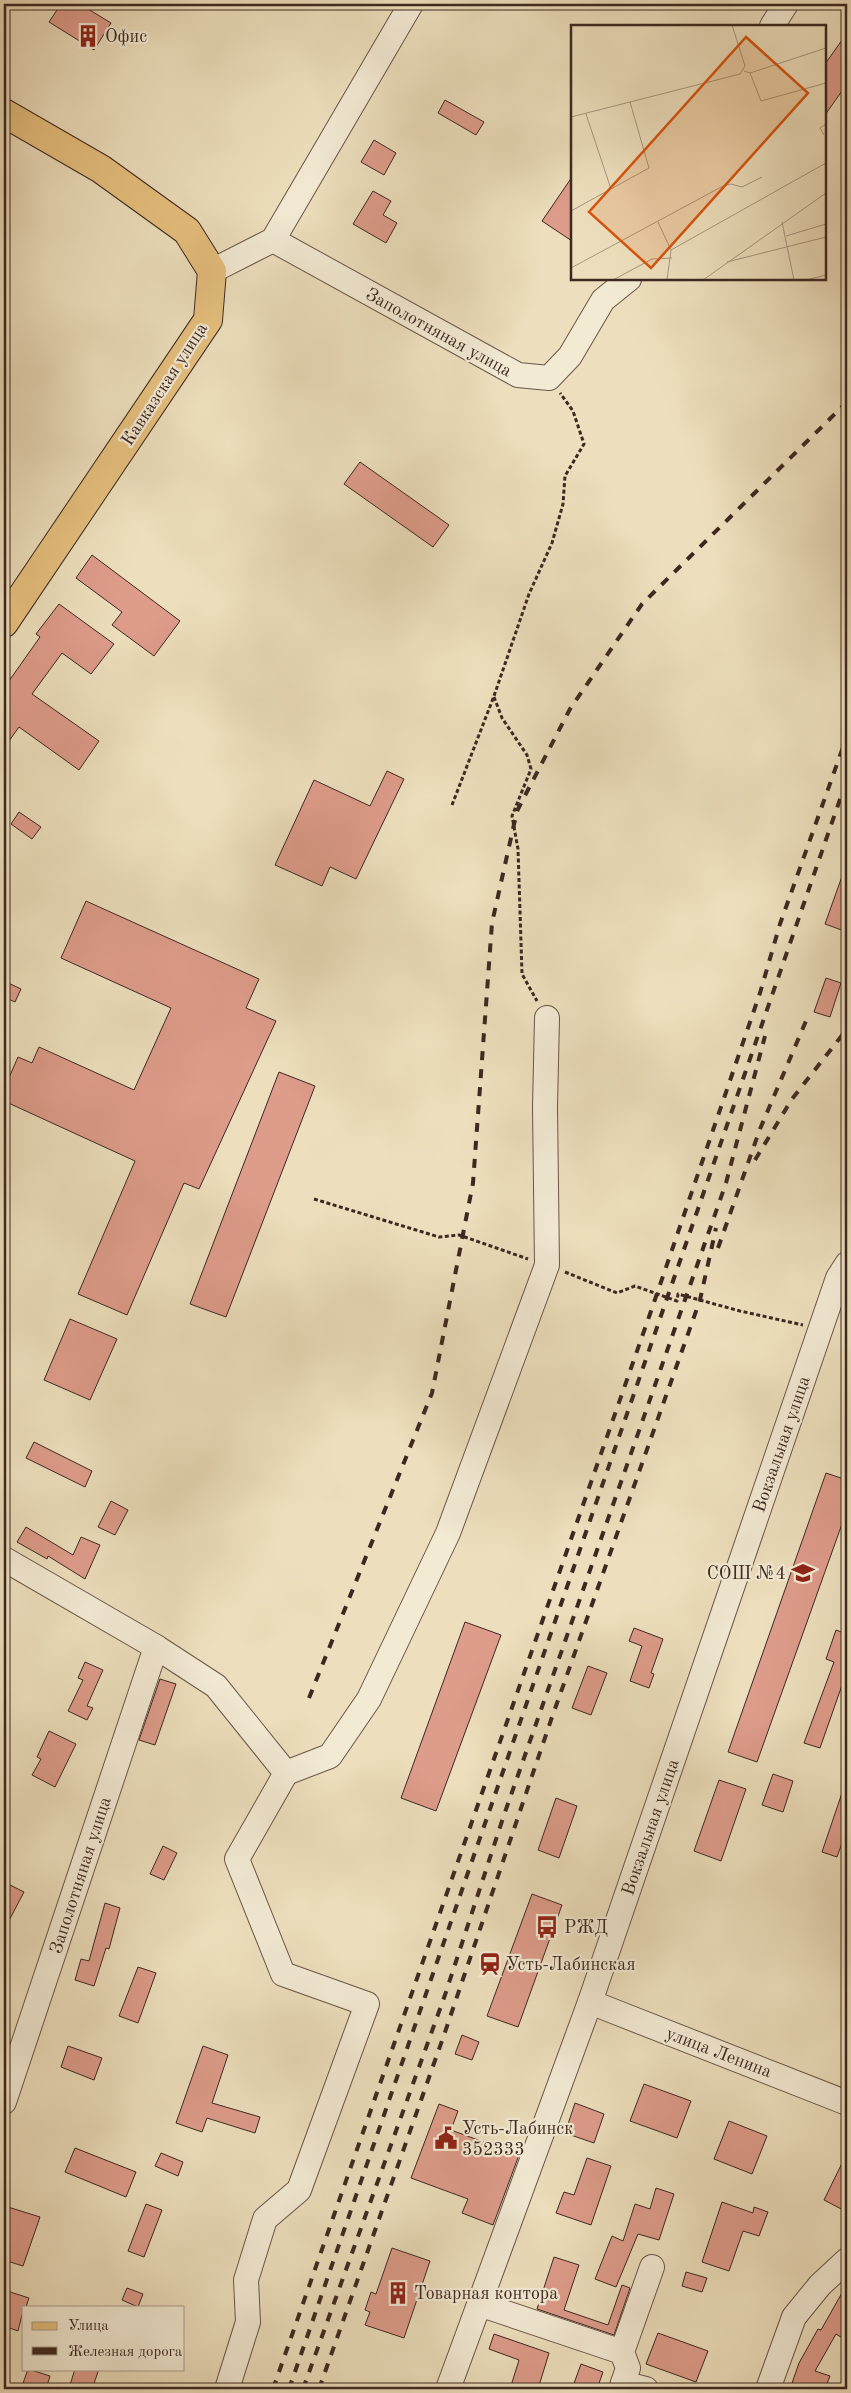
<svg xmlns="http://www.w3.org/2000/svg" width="851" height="2393" font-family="'Old Standard TT',serif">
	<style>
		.building { fill: #de9c8b; stroke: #3d2821 }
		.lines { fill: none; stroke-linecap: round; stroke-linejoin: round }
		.minor-casing { stroke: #695648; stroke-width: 26 }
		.major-casing { stroke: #3d2821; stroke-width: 30 }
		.path { stroke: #3d2821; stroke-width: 3; stroke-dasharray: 4 2.5; stroke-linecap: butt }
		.minor { stroke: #f3ead4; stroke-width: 24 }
		.major { stroke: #e6c07e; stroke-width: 28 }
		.rail { stroke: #3d2821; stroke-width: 4; stroke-dasharray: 9 9; stroke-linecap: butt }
		.labels { text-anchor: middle; stroke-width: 4.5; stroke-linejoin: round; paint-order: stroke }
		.poi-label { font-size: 18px; fill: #3d2821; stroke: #f3ead4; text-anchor: start }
		.street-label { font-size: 18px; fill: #3d2821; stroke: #f3ead4 }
		.inset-road { fill: none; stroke: #a7967f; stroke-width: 1 }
		.view { fill: #d7540e; fill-opacity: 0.15; stroke: #d7540e; stroke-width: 2.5 }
		.inset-edge { fill: none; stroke: #3d2821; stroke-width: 2.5 }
	</style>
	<rect width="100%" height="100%" fill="#eddfbd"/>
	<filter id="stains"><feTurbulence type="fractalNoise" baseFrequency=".004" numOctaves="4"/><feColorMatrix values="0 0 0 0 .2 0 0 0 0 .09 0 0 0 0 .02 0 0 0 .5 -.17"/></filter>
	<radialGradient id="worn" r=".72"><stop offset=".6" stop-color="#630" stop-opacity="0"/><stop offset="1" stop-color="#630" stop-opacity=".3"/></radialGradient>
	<g class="building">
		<polygon points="61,4 80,4 111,23 94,50 49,22"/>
		<polygon points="847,33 847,84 825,115 825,64"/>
		<polygon points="445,100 484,122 476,135 438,113"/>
		<polygon points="374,140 396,153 384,175 361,162"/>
		<polygon points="572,177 572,241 542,221"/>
		<polygon points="373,191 391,201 383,215 397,223 386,243 353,224"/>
		<polygon points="360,462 449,525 433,547 344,484"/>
		<polygon points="92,555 180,621 154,656 112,625 122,612 76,578"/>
		<polygon points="59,604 114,644 91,674 62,653 32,694 99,741 79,770 19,727 4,748 4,688 40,637 36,634"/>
		<polygon points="387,771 404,779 356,879 330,867 322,886 275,865 314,780 370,806"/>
		<polygon points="19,812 41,827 32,839 11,824"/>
		<polygon points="845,868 847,868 847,932 825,924"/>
		<polygon points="86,901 259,979 246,1008 276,1021 199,1189 184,1183 127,1315 78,1294 135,1161 4,1101 4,1089 18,1057 32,1063 39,1047 134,1090 171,1008 61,958"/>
		<polygon points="826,978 841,983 830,1017 814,1012"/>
		<polygon points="4,981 21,989 15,1002 4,997"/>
		<polygon points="279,1072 315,1086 226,1317 190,1304"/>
		<polygon points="70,1319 117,1339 90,1400 44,1380"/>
		<polygon points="34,1442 92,1471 85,1487 26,1458"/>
		<polygon points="826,1473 847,1480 847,1510 757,1762 728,1752"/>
		<polygon points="111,1501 128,1510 115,1535 98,1527"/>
		<polygon points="26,1527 73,1555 81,1537 100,1545 85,1579 48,1556 47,1559 17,1542"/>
		<polygon points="465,1622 501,1635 436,1811 401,1798"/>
		<polygon points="634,1628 663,1639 651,1673 654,1674 649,1688 630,1681 642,1646 629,1641"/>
		<polygon points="836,1630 844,1633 847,1631 847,1671 820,1748 804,1743 834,1662 826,1659"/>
		<polygon points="85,1662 103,1670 87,1706 93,1708 87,1720 68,1711 83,1680 78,1678"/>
		<polygon points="588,1666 607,1673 591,1715 572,1708"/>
		<polygon points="160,1679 176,1684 155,1745 139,1740"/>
		<polygon points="49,1731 76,1744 55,1787 32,1775 41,1759 37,1757"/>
		<polygon points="773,1774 793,1781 783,1812 762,1805"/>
		<polygon points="719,1780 746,1789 721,1861 694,1851"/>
		<polygon points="845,1784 847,1785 847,1829 837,1857 822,1852"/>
		<polygon points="556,1798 577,1806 559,1858 538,1850"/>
		<polygon points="163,1846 177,1853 164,1880 150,1874"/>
		<polygon points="8,1884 24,1892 4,1930 4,1892"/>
		<polygon points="532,1894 562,1905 518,2027 487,2016"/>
		<polygon points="105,1903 120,1908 109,1949 106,1948 94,1986 75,1980 81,1959 89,1961"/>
		<polygon points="138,1967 156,1973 138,2023 119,2016"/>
		<polygon points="462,2035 479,2042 472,2060 455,2054"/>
		<polygon points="68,2046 102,2058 94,2080 61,2067"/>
		<polygon points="203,2046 228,2055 212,2103 260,2117 255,2133 207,2118 202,2132 176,2123"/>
		<polygon points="644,2084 691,2101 677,2138 630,2121"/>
		<polygon points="575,2103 604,2114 594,2143 565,2133"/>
		<polygon points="439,2104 458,2111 451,2130 519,2155 493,2225 462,2213 468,2199 411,2178"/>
		<polygon points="729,2121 767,2136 752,2174 714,2159"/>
		<polygon points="75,2148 136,2172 126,2197 65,2172"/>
		<polygon points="161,2153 183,2162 178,2176 155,2166"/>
		<polygon points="847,2153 847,2212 824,2200"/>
		<polygon points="587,2158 611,2166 591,2225 556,2213 564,2192 574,2195"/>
		<polygon points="656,2188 674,2194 659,2240 638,2234 616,2287 595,2279 612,2236 623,2241 635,2204 650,2209"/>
		<polygon points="722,2202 753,2213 754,2207 768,2212 759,2236 743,2231 729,2271 702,2262"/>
		<polygon points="146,2204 162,2210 144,2257 128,2251"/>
		<polygon points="8,2207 40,2217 23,2266 4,2260 4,2218"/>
		<polygon points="392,2248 430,2261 404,2338 365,2325 370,2312 365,2310 371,2292 376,2294"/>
		<polygon points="554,2257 579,2265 564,2310 608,2325 622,2285 630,2288 614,2335 537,2309"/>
		<polygon points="686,2272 707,2278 702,2292 682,2286"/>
		<polygon points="847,2284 847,2341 836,2334 815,2371 830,2376 825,2389 790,2389 799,2363 818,2329 821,2330"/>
		<polygon points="127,2288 143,2294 138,2307 122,2300"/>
		<polygon points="4,2290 29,2298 26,2307 24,2307 18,2331 4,2326"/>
		<polygon points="658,2333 708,2351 696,2382 646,2364"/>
		<polygon points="494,2334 549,2353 538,2389 510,2389 519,2360 489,2349"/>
		<polygon points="581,2364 603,2372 597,2389 572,2389"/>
		<polygon points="28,2369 50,2376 46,2389 21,2389"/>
		<polygon points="75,2369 99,2369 92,2389 82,2389 70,2385"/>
	</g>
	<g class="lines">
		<defs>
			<g id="minor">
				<polyline points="772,26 786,4"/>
				<polyline points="273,240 518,375 549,378 570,356 603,300 629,279"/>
				<polyline points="212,271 273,240 411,4"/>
				<polyline points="4,1559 156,1647 216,1686 286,1773 237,1859 283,1974 367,2004 299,2190 265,2219 246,2280 248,2322 227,2389"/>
				<polyline points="286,1773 330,1756 369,1699 448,1533 547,1265 545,1107 547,1018"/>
				<polyline points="590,2002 847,2103"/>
				<polyline points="4,2102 156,1647"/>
				<polyline points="479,2304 622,2352"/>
				<polyline points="623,2383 646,2389"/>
				<polyline points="448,2389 590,2002 838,1278 847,1264"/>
				<polyline points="621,2389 628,2368 622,2352 652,2267"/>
				<polyline points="768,2389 794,2317 820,2285 847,2260"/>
			</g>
			<polyline id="major" points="4,113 101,169 187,231 212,271 208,320 4,623"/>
		</defs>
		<use href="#minor" class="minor-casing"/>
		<use href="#major" class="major-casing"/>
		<g class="path">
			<polyline points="494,697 502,718 527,755 531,769 512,816 518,849 522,974 537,1001"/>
			<polyline points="452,805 494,696 529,594 552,543 563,504 565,476 584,444 573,411 560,393"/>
			<polyline points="314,1199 439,1237 459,1235 528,1259"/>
			<polyline points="565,1272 617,1293 635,1286 677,1301 678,1294 740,1311 803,1325"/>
		</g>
		<use href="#minor" class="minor"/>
		<use href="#major" class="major"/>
		<g class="rail">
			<polyline points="755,1160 792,1099 847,1029"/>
			<polyline points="718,1248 760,1129 806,1021"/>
			<polyline points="309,1698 432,1393 473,1183 492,923 517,811 570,709 642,604 847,402"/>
			<polyline points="273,2389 650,1314 760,993 780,924 847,736"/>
			<polyline points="289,2389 847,779"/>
			<polyline points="303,2389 445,1995 504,1815 726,1183 765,1036"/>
			<polyline points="319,2389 444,2035 551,1720 700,1300 716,1228"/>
		</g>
	</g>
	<defs>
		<symbol id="building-bare" viewBox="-9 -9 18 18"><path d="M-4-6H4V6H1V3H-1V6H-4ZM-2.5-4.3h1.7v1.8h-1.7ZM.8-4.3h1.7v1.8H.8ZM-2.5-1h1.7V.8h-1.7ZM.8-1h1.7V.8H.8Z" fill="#8f2418" stroke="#f3ead4" stroke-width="2.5" paint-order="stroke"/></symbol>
		<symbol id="school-bare" viewBox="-9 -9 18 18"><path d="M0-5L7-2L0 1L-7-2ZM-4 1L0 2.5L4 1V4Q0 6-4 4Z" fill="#8f2418" stroke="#f3ead4" stroke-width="2.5" paint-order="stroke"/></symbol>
		<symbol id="bus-bare" viewBox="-9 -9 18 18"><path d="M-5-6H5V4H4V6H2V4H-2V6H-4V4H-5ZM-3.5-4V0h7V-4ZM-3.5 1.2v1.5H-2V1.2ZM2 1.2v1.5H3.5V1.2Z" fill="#8f2418" stroke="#f3ead4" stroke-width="2.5" paint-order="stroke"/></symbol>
		<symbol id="station-bare" viewBox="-9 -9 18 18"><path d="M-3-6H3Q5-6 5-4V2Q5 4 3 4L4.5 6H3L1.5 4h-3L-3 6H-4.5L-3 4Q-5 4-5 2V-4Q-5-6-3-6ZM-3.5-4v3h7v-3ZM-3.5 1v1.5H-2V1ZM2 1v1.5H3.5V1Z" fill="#8f2418" stroke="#f3ead4" stroke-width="2.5" paint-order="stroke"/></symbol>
		<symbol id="civic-bare" viewBox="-9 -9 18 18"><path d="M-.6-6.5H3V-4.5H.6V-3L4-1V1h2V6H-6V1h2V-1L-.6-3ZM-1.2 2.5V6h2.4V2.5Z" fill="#8f2418" stroke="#f3ead4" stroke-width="2.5" paint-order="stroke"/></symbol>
	</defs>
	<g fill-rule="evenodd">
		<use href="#building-bare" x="72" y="20" width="32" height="32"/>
		<use href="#school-bare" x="787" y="1557" width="32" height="32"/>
		<use href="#bus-bare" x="531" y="1911" width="32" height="32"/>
		<use href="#station-bare" x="474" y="1948" width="32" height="32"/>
		<use href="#civic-bare" x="430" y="2122" width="32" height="32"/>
		<use href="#building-bare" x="382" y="2277" width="32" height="32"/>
	</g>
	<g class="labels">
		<g class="poi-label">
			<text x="105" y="42">Офис</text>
			<text x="786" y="1579" text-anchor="end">СОШ №4</text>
			<text x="564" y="1933">РЖД</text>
			<text x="506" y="1970">Усть-Лабинская</text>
			<text x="462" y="2134">Усть-Лабинск<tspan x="462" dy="21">352333</tspan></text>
			<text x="414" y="2299">Товарная контора</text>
		</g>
		<g class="street-label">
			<text transform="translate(439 332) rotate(29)" y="6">Заполотняная улица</text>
			<text transform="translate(164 384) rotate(-57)" y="6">Кавказская улица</text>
			<text transform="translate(781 1444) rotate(-71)" y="6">Вокзальная улица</text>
			<text transform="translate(650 1827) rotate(-71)" y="6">Вокзальная улица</text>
			<text transform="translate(80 1875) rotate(-72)" y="6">Заполотняная улица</text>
			<text transform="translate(719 2052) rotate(21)" y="6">улица Ленина</text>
		</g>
	</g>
	<g transform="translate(571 25)">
		<rect width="255" height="255" fill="#eddfbd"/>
		<path class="inset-road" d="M 173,46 L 179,48 L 255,23M 179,48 L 190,76 L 255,58M 15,89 L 40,164M 0,92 L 169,49 L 174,41 L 161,0M 253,110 L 249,103 L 255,99M 0,186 L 78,143 L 59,77M 87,197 L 100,225 L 96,255M 211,197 L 223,255M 215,211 L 255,199M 100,225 L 255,138M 156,237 L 255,212M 0,243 L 152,161 L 160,159 L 171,162 L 191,152M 42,255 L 81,234 L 101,233M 132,255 L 255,168M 235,255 L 255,250"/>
		<path class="view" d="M 175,12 L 237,68 L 80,243 L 18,187 Z"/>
		<rect width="255" height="255" class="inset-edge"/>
	</g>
	<rect width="851" height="2393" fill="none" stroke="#eddfbd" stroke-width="20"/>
	<rect x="5" y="5" width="841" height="2383" fill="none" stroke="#3d2821" stroke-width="2.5"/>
	<rect x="10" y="10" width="831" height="2373" fill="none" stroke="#3d2821"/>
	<rect x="22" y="2306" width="162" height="65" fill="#f3ead4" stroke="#aa9c8c"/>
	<rect x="32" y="2322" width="25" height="8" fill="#e6c07e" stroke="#aa9c8c"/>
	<text x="68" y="2330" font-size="15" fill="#3d2821">Улица</text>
	<rect x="32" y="2347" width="25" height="8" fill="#3d2821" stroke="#aa9c8c"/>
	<text x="68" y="2356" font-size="15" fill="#3d2821">Железная дорога</text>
	<rect width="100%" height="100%" filter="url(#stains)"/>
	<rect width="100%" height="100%" fill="url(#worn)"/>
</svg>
